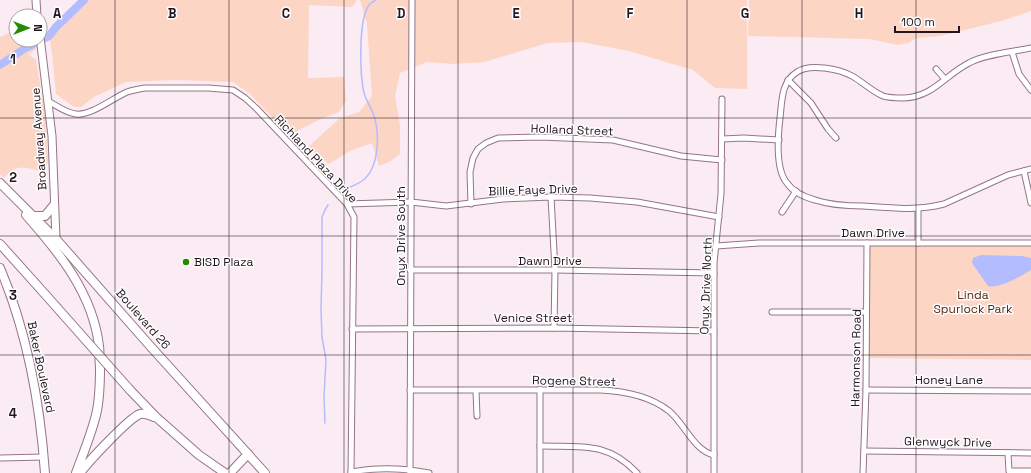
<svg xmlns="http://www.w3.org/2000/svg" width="1031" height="473" font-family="'Space Grotesk',sans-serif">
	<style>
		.green { fill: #fdd5c4 }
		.water { fill: #b3bcfe }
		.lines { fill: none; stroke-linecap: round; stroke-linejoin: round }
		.stream { stroke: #b3bcfe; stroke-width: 1.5 }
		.river { stroke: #b3bcfe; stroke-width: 8 }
		.street-casing { stroke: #957488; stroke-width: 7 }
		.secondary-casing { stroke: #957488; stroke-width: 9 }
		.primary-casing { stroke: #957488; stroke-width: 10 }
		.street { stroke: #fff; stroke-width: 5 }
		.secondary { stroke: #fff; stroke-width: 7 }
		.primary { stroke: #fff; stroke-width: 8 }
		.primary-bridge-casing { stroke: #957488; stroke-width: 10; stroke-linecap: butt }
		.primary-bridge { stroke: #fff; stroke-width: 8 }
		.grid { fill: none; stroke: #22151d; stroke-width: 1; stroke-opacity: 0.55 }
		.poi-dot { fill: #258b02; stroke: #fefefe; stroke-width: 1.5 }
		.labels { text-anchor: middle; stroke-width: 3; stroke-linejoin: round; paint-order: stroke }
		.street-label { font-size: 12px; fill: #22151d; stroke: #fefefe }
		.poi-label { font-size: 12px; fill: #22151d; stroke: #fefefe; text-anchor: start }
		.park-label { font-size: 12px; fill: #532711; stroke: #fefefe }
		.grid-label { font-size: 13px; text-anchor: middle; font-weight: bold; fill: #22151d; stroke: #fefefe; stroke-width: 3; stroke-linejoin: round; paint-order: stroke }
	</style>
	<rect width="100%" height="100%" fill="#fbecf4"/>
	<g class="green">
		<polygon points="84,0 357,0 352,7 309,5 308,78 344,77 346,101 339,112 321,119 289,135 250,94 233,82 176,80 126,82 94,97 81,107 74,107 56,94 52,53 49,36"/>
		<polygon points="360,0 747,0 747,89 715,88 693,70 629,51 581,42 548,43 484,62 453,64 427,62 400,73 395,96 400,125 400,154 391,161 379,166 372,143 350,151 329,164 308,147 340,118 359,112 372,96 367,24"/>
		<polygon points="749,0 1031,0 1031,11 1005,20 941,36 917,38 908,43 898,45 869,39 748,36"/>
		<path d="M 16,30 L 16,40 L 34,40 L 36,49 L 28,55 L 36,59 L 46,121 L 48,159 L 47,166 L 39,171 C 22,166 16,165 4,178 L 0,174 L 0,37 Z"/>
		<polygon points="1031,244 1031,360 869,358 869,246"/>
	</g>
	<path class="water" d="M 981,255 L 1022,256 L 1031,258 L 1031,270 C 1021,276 1000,289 988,286 L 972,263 L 973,258 Z"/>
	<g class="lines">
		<g class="stream">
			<path d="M 348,188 C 352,186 358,184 362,181 C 380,168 380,132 373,113 C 370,106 366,100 364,93 C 360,75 358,20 369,5 C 370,3 374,1 376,0"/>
			<polyline points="325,423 324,396 326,360 322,337 321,310 322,270 322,217 325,210 328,205"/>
		</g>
		<polyline class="river" points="0,65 24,49 49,36 56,27 84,0"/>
		<defs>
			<g id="street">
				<path d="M 1031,48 C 1012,52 986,54 969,63 C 945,75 933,97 904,98 C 897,98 889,98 883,96 C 871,91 863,82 852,76 C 839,69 810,63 797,72 C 781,82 782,101 780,118 C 778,135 775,169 787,183 C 793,192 804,197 815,200 C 830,205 847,206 863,206 C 890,208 917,211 944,204 L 1008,175 L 1031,169"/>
				<polyline points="1012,52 1019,74 1031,90"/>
				<polyline points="936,69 945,79"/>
				<polyline points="788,80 811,103 828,129 836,138"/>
				<path d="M 48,101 C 57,106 66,113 76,114 C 91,116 113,98 127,92 C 133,90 139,89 145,88 L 208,88 L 233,90 L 245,98 L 256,108 L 347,204 L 354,217 L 351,473"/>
				<polyline points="722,139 744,138 779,140"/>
				<polyline points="1024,171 1031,203"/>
				<polyline points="551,197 555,270 554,328"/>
				<polyline points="347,204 411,202 446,206 503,199 551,197 590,198 637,202 719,217"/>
				<polyline points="471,204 470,172 473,158 478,149 486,143 498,138 540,137 613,140 681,156 722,160"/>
				<polyline points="918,209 918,243"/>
				<polyline points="782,212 796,191"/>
				<polyline points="716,246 759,243 1031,243"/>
				<polyline points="410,270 555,270 714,273"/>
				<polyline points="772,312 866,312"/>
				<polyline points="352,329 554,328 714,331"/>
				<polyline points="540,389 540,473"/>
				<path d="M 410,390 L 600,390 C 624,391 650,396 669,411 C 685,424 694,451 714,455"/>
				<polyline points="866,390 1031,391"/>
				<polyline points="476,391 477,416"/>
				<path d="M 540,446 C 580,447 607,441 637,473"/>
				<polyline points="864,451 1031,453"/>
				<polyline points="1008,453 1009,471 1031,471"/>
				<polyline points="0,458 44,457"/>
				<path d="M 351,472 C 377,467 404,468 429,473"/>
				<polyline points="410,473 412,0"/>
				<polyline points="714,473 714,263 721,194 722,99"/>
				<polyline points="863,473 866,390 867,243"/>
			</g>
			<g id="secondary">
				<polyline points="36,0 37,16"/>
				<polyline points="40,37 52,136 56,239"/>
			</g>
			<g id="primary">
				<polyline points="0,183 56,239 151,347 265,473"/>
				<path d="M 26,215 C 59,252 93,294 99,346 C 100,353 99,360 100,367 C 100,383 100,399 96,415 C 91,435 83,454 76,473"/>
				<polyline points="34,216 45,216 54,205"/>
				<polyline points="0,244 44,293"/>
				<path d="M 0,268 C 28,334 40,402 45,473"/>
				<polyline points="130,390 156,417 199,455 225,473"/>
				<path d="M 80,473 C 88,462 129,418 140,414 C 145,413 149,415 154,417"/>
				<polyline points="230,473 248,454"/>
			</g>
		</defs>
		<use href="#street" class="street-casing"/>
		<use href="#secondary" class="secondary-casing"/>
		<use href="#primary" class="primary-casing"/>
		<use href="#street" class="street"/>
		<use href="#secondary" class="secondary"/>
		<use href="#primary" class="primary"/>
		<defs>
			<polyline id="primary-bridge" points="44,293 130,390"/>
		</defs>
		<use href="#primary-bridge" class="primary-bridge-casing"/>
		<use href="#primary-bridge" class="primary-bridge"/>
	</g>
	<path class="grid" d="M 115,0 L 115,473M 229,0 L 229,473M 344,0 L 344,473M 458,0 L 458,473M 573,0 L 573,473M 687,0 L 687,473M 802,0 L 802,473M 916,0 L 916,473M 0,118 L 1031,118M 0,236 L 1031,236M 0,355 L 1031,355"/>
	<circle class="poi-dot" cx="186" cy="262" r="4"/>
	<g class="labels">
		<g class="street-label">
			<text transform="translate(572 130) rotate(2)" y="4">Holland Street</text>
			<text transform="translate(39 139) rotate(-94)" y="4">Broadway Avenue</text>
			<text transform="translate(316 159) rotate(47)" y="4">Richland Plaza Drive</text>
			<text transform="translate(533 190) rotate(-2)" y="4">Billie Faye Drive</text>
			<text x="873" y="237">Dawn Drive</text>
			<text transform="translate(401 236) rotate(-90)" y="4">Onyx Drive South</text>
			<text x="550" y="265">Dawn Drive</text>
			<text transform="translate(706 286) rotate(-88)" y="4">Onyx Drive North</text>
			<text x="533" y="322">Venice Street</text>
			<text transform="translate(143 319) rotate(49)" y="4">Boulevard 26</text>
			<text transform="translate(856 358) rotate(-89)" y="4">Harmonson Road</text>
			<text transform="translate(41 367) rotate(78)" y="4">Baker Boulevard</text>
			<text x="949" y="384">Honey Lane</text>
			<text transform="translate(574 381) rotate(1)" y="4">Rogene Street</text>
			<text transform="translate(948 442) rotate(1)" y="4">Glenwyck Drive</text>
		</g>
		<g class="poi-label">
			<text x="194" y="266">BISD Plaza</text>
		</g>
		<g class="park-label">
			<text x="973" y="299">Linda<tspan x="973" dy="14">Spurlock Park</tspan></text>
		</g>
	</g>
	<g class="grid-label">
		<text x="57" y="18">A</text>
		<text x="172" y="18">B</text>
		<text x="286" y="18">C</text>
		<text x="401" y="18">D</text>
		<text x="516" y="18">E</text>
		<text x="630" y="18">F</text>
		<text x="745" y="18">G</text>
		<text x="859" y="18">H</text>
		<text x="13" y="64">1</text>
		<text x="13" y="182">2</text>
		<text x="13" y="300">3</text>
		<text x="13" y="418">4</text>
	</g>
	<g transform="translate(28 28) rotate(90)"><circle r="19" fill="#fefefe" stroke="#a6a1a4"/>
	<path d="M0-3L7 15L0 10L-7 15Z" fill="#258b02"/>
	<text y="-6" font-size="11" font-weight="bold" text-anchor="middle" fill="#22151d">N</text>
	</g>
	<path d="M895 26v6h64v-6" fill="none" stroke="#22151d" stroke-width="2"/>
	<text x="901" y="26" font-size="12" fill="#22151d" stroke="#fefefe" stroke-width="3" paint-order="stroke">100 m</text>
</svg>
